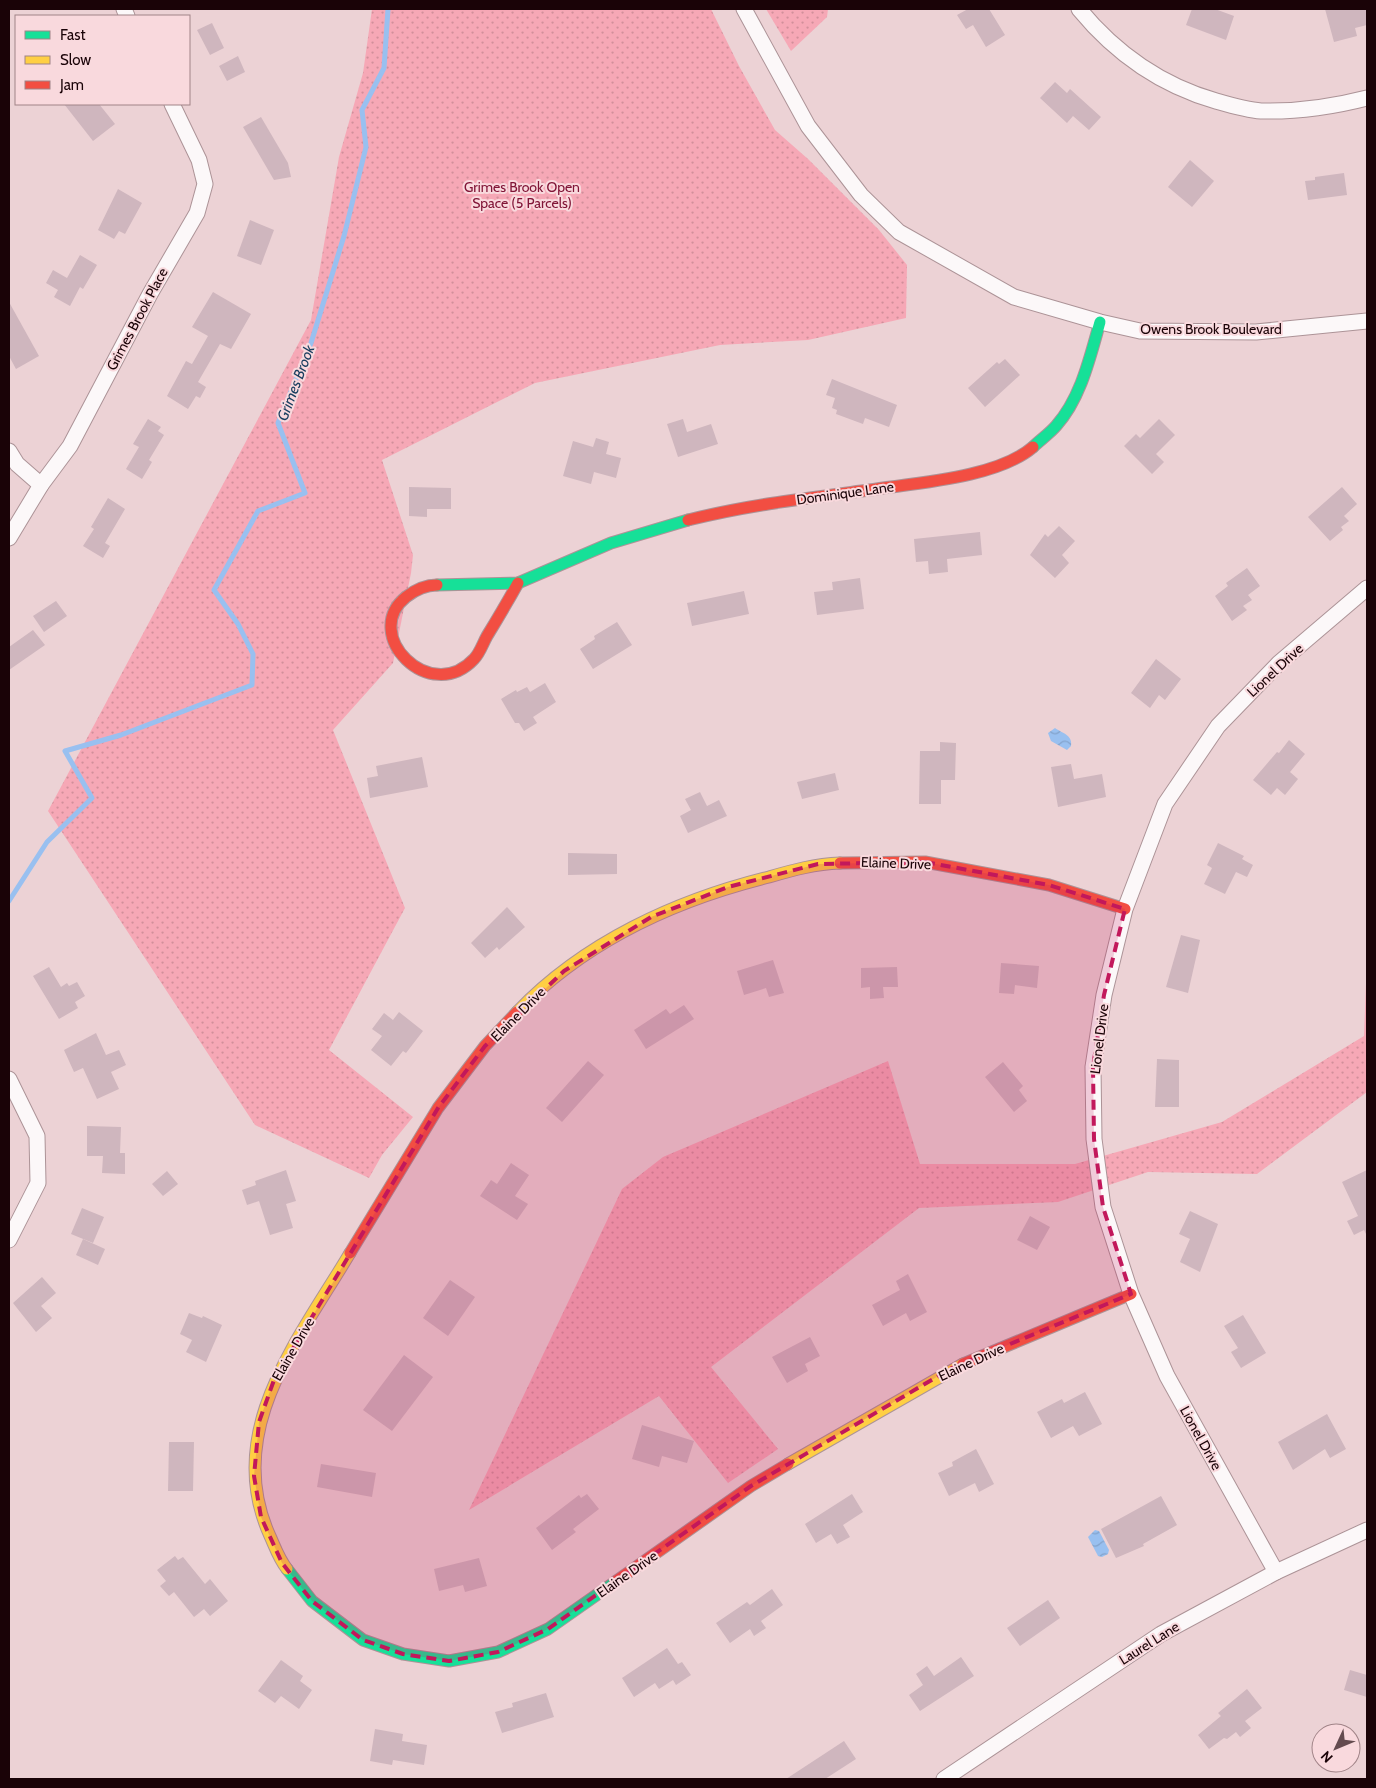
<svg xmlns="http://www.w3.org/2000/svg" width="1376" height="1788" font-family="Cabin,sans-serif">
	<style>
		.grass { fill: url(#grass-dots) }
		.water { fill: url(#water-waves) }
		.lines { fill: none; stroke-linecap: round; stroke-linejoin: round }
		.stream { stroke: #99c0f0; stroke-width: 5 }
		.building { fill: #cfb6be }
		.street-casing { stroke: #ac9397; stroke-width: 17 }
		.fast-casing { stroke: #ac9397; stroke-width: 13 }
		.slow-casing { stroke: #ac9397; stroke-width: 13 }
		.jam-casing { stroke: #ac9397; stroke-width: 13 }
		.street { stroke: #fcf8f9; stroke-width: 15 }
		.fast { stroke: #16e098; stroke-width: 11 }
		.slow { stroke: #ffcf43; stroke-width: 11 }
		.jam { stroke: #f24e42; stroke-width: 11 }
		.marked { fill: #c2185b; fill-opacity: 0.2; stroke: #c2185b; stroke-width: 4; stroke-dasharray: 10 6; stroke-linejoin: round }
		.labels { text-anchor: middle; stroke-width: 4; stroke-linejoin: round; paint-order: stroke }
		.park-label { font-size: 14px; fill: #811537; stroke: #f9d9dd }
		.street-label { font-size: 14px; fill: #1a0307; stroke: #f9d9dd }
		.water-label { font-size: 15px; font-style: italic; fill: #1b3f60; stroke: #f9d9dd }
	</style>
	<defs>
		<pattern id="grass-dots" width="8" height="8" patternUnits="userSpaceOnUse" patternTransform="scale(1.25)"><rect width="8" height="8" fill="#f6a8b6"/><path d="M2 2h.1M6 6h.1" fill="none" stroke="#d28f9b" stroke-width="1.8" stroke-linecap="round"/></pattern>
		<pattern id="water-waves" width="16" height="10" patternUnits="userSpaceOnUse" patternTransform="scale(1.25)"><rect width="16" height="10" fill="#99c0f0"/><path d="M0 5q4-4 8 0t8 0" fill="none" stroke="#83a3cc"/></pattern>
	</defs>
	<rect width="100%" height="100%" fill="#ecd2d5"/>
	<g class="grass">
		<polygon points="372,9 711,9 739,66 775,130 808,159 879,230 907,265 906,318 808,340 720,345 535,383 382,460 413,555 411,573 393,663 333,730 405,908 329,1050 413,1117 382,1155 369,1178 255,1125 48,811 311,320 339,157 363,73"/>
		<polygon points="766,9 828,9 827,17 791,51"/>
		<polygon points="1367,957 1367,1092 1257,1174 1148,1172 1058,1202 919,1208 711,1367 778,1449 728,1483 659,1396 469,1510 622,1189 663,1157 888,1061 920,1164 1075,1164 1222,1122 1364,1036"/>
	</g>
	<g class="water">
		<path d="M 1055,728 C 1062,733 1073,735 1071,746 L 1067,750 L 1051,741 L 1048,733 Z"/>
		<polygon points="1095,1530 1099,1531 1109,1550 1108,1554 1102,1557 1098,1556 1088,1537"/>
	</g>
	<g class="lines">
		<polyline class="stream" points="9,901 47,842 92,798 65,751 121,735 252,685 253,654 238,624 214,590 258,511 305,493 278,423 311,343 344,236 366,147 362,110 384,68 388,9"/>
	</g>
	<g class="building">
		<polygon points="968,9 989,9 1005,35 986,47 973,25 966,29 957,15"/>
		<polygon points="1192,9 1215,9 1234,16 1226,40 1186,25"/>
		<polygon points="1325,9 1367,9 1367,25 1355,28 1357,36 1334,42"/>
		<polygon points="212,23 224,48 210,55 197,30"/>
		<polygon points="238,56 245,72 227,81 219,66"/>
		<polygon points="1055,82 1067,93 1070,89 1101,117 1089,130 1073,116 1067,123 1040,98"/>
		<polygon points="64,104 99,104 115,124 93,141"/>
		<polygon points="261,117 288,163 291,177 274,180 243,127"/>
		<polygon points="1190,160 1214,181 1192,207 1168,187"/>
		<polygon points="1344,173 1347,195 1308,200 1305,181 1315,180 1315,177"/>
		<polygon points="118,189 142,203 125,234 119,231 114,239 98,230"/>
		<polygon points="250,220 274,230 261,265 237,256"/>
		<polygon points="80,255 97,265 83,289 80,287 70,306 54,297 58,290 46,283 53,270 67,278"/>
		<polygon points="213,292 251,314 231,349 220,344 198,382 206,387 200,398 196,396 188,409 167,396 186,361 192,364 208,336 192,327"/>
		<polygon points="9,302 39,356 16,369 9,356"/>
		<polygon points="1005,359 1020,375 985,407 968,388 997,362 999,364"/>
		<polygon points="832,379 897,405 889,427 865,418 863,424 836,414 837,410 832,408 835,398 826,395"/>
		<polygon points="148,419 161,427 158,431 164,435 149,460 152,462 142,479 126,469 139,447 133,444"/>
		<polygon points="683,419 687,432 711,424 718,444 678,457 667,424"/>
		<polygon points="1159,419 1175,435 1156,454 1164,462 1152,474 1124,446 1136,434 1140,438"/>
		<polygon points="596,438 609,442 606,454 621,458 616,478 594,472 591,484 563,476 573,441 593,447"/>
		<polygon points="409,487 451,488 451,509 427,509 427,517 409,516"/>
		<polygon points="1342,487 1357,504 1344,516 1349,521 1341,527 1343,530 1330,541 1308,517"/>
		<polygon points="108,498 125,509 105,543 110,546 103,558 83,546 94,529 91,527"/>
		<polygon points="1059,526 1075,541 1062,555 1069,563 1055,578 1030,555 1045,534 1048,537"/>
		<polygon points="980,532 982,555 947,559 948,572 929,574 928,561 916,562 914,539"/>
		<polygon points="1247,568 1260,586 1248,595 1252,600 1243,606 1247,610 1232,621 1215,596 1228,586 1226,583"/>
		<polygon points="860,578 864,609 817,615 814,592 833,590 832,582"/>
		<polygon points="744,591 749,614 692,626 687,603"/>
		<polygon points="56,601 67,616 44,632 33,616"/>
		<polygon points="617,622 632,645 593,669 580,649 595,639 594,636"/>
		<polygon points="33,630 45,645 9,670 9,647"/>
		<polygon points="1156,659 1181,679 1165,700 1159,695 1150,708 1131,693"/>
		<polygon points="545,683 556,702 533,717 537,723 524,731 519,723 515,723 501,699 516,690 517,692 527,687 530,692"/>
		<polygon points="1289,740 1305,754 1290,772 1298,779 1285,795 1277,788 1271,795 1253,780 1277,752 1279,753"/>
		<polygon points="940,742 956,743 955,780 941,780 941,804 919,804 920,751 940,751"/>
		<polygon points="422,757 428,787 370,798 367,778 378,776 376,766"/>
		<polygon points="1071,764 1074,779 1102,774 1106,797 1058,807 1051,767"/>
		<polygon points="835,773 839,790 802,799 797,782"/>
		<polygon points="700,792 707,806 719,800 727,816 688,833 680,816 691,810 685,799"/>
		<polygon points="1218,843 1244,856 1242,859 1253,865 1247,877 1236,872 1225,894 1204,884 1212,868 1207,865"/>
		<polygon points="568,853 617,854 617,874 568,875"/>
		<polygon points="507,907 525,927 499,950 497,947 485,958 471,943"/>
		<polygon points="1181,935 1200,940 1188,993 1166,987"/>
		<polygon points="773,960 784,993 769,997 766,988 744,995 737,971"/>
		<polygon points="1001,963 1039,966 1037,988 1015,985 1014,994 999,993"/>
		<polygon points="49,967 61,987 67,983 69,986 77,982 85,996 75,1002 78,1008 59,1019 33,976"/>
		<polygon points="897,967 898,987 883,987 884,998 870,999 870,987 861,988 861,968"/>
		<polygon points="684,1005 694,1019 646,1049 634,1030 666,1009 670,1014"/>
		<polygon points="399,1012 423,1031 406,1053 403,1051 391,1066 371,1050 382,1036 372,1029 384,1013 393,1020"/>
		<polygon points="96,1033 106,1055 119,1050 126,1065 111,1072 119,1089 97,1099 83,1068 74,1072 64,1050"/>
		<polygon points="1157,1059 1179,1060 1179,1107 1155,1107"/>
		<polygon points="588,1061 604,1075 562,1122 546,1108"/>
		<polygon points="1003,1062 1023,1086 1019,1090 1027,1101 1014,1112 985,1077"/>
		<polygon points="87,1126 121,1127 120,1153 125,1153 125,1174 102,1173 103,1156 87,1156"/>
		<polygon points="511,1163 529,1175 515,1196 528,1204 517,1220 480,1196 491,1180 497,1184"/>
		<polygon points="286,1170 296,1201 286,1204 293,1228 270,1235 259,1201 247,1205 242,1190 256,1185 255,1181"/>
		<polygon points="1367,1170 1367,1236 1364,1230 1354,1235 1347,1221 1358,1216 1342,1182"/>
		<polygon points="167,1171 178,1184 163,1196 152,1184"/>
		<polygon points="82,1208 104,1217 93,1243 71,1234"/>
		<polygon points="1190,1211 1218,1224 1200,1272 1180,1262 1190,1239 1179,1234"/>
		<polygon points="1030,1216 1050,1227 1037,1250 1017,1240"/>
		<polygon points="83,1239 105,1249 98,1265 76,1255"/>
		<polygon points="908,1274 927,1312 910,1321 906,1313 883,1326 872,1305 900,1290 896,1281"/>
		<polygon points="42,1277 56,1293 41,1306 52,1318 36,1332 13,1303"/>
		<polygon points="450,1280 475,1297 448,1336 423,1318"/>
		<polygon points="189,1313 202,1318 203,1316 222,1325 206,1362 186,1352 192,1340 180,1334"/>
		<polygon points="1243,1315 1266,1353 1241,1368 1231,1352 1238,1348 1224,1326"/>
		<polygon points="810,1337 820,1356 805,1364 808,1371 787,1383 772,1357"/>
		<polygon points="404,1355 433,1377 392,1431 363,1410"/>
		<polygon points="1085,1392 1102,1424 1079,1436 1073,1426 1051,1438 1037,1412 1062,1399 1064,1403"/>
		<polygon points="1327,1414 1346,1449 1330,1458 1325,1449 1293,1470 1278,1442"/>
		<polygon points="642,1425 694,1441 687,1463 662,1456 659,1467 632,1459"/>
		<polygon points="169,1442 194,1442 193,1491 168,1491"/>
		<polygon points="976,1449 994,1484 979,1492 975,1483 949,1496 938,1473 953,1466 952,1462"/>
		<polygon points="321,1464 376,1473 372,1497 317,1487"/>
		<polygon points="587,1494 599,1509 573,1529 576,1532 552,1550 536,1528 579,1495 581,1498"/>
		<polygon points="852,1494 863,1512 843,1525 850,1537 837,1544 831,1534 816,1543 805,1524"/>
		<polygon points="1161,1496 1177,1525 1143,1544 1144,1546 1116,1558 1101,1529"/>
		<polygon points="175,1556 178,1560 183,1557 205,1584 210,1579 228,1601 210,1616 204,1609 194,1617 174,1592 169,1596 160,1586 166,1581 157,1570"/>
		<polygon points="479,1558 487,1586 465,1592 463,1585 439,1591 434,1569"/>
		<polygon points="772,1589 783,1605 761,1621 766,1628 754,1636 750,1629 730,1643 716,1623 747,1602 750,1605"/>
		<polygon points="1048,1600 1060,1618 1020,1646 1007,1628"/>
		<polygon points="667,1648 678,1664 682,1662 691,1675 676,1685 673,1680 659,1689 655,1683 634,1697 622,1678"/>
		<polygon points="961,1657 974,1676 920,1711 909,1695 923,1685 916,1674 927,1666 934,1676"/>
		<polygon points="281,1660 303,1676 300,1681 312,1690 299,1709 281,1696 275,1703 258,1691"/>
		<polygon points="1350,1670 1367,1675 1367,1697 1344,1690"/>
		<polygon points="1247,1689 1262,1708 1245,1721 1251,1728 1240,1737 1236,1732 1227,1739 1224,1738 1209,1749 1198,1735 1221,1716 1218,1713"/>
		<polygon points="546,1693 554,1717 502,1733 495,1712 513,1707 512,1703"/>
		<polygon points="375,1729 403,1734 402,1741 427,1745 424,1765 393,1760 392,1765 370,1761"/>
		<polygon points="844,1741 856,1759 825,1779 786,1779"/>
	</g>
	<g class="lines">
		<defs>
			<g id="street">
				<polyline points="124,9 127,16"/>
				<polyline points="744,9 808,126 861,195 899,232 1014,297 1100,322 1140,331 1256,332 1367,321"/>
				<path d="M 1079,9 C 1116,54 1160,85 1216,101 C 1230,105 1247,110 1261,111 C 1297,112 1332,107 1367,98"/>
				<polyline points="9,451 17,464 41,485"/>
				<polyline points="9,538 41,485 70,446 150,294 197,213 205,184 199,160 172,104"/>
				<polyline points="9,1079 37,1136 38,1183 9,1240"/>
				<polyline points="1276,1572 1167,1376 1131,1294 1103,1207 1094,1139 1093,1067 1104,995 1125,909 1165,804 1218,726 1279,663 1367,588"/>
				<polyline points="944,1779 1161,1634 1276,1572 1367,1530"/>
			</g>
			<g id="fast">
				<path d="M 1033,447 C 1040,440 1049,434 1056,426 C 1081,398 1090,357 1100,322"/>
				<polyline points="437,585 518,583 611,543 688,520"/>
				<polyline points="287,1569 312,1601 363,1640 403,1654 449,1661 498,1652 548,1629 615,1582"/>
			</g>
			<g id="slow">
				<path d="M 517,1012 C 584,942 676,900 769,877 C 793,870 815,864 840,863"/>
				<polyline points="788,1464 963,1364"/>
				<path d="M 287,1569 C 279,1559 275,1547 270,1536 C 222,1431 299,1339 350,1253"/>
			</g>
			<g id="jam">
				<path d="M 688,520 C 748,505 808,498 869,490 C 915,483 997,478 1033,447"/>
				<path d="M 437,585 C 425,585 415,590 406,597 C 360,634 430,706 474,659 C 480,653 483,643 487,636 C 498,618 508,601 518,583"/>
				<polyline points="840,863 925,862 1049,885 1125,909"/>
				<polyline points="350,1253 438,1108 485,1046 517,1012"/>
				<polyline points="963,1364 1131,1294"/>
				<polyline points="615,1582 751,1486 788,1464"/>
			</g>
		</defs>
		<use href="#street" class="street-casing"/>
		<use href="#fast" class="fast-casing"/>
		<use href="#slow" class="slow-casing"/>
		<use href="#jam" class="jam-casing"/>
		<use href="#street" class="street"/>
		<use href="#fast" class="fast"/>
		<use href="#slow" class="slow"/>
		<use href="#jam" class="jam"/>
	</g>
	<path class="marked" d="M 925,862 L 1049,885 L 1125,909 L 1104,995 L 1093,1067 L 1094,1139 L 1103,1207 L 1131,1294 L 952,1368 L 751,1486 L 548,1629 L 498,1652 L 449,1661 L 403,1654 L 363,1640 L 312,1601 L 282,1563 L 261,1517 L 254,1476 L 259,1422 L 274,1380 L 438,1108 L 485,1046 L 564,971 L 651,917 L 728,887 L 818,864 Z"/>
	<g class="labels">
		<g class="park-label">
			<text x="522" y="192">Grimes Brook Open<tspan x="522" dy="16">Space (5 Parcels)</tspan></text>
		</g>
		<g class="street-label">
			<text transform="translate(137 319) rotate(-62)" y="5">Grimes Brook Place</text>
			<text x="1211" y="334">Owens Brook Boulevard</text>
			<text transform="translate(845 493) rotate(-8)" y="5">Dominique Lane</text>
			<text transform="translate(1275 670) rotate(-43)" y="5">Lionel Drive</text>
			<text transform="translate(896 863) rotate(2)" y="5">Elaine Drive</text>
			<text transform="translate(518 1014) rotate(-45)" y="5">Elaine Drive</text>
			<text transform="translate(1099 1039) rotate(-83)" y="5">Lionel Drive</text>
			<text transform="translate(293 1349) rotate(-60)" y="5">Elaine Drive</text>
			<text transform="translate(971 1362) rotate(-25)" y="5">Elaine Drive</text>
			<text transform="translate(1201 1438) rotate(61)" y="5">Lionel Drive</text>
			<text transform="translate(627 1574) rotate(-35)" y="5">Elaine Drive</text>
			<text transform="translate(1149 1643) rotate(-32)" y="5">Laurel Lane</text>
		</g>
		<g class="water-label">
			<text transform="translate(296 383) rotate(-69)" y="5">Grimes Brook</text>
		</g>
	</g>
	<rect width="1376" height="1788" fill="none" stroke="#1a0307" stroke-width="20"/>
	<rect x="15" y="15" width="175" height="90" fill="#f9d9dd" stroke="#a08387"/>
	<rect x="25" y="31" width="25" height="8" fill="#16e098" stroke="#a08387"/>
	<text x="60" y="40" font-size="15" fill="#1a0307">Fast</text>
	<rect x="25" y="56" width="25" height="8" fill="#ffcf43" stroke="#a08387"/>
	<text x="60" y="65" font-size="15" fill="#1a0307">Slow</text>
	<rect x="25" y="81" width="25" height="8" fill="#f24e42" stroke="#a08387"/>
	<text x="60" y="90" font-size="15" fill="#1a0307">Jam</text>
	<g transform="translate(1336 1748) rotate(226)"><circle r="24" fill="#f9d9dd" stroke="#a08387"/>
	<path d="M0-4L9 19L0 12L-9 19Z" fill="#644b4f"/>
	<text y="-8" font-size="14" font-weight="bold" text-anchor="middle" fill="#1a0307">N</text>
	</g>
</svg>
